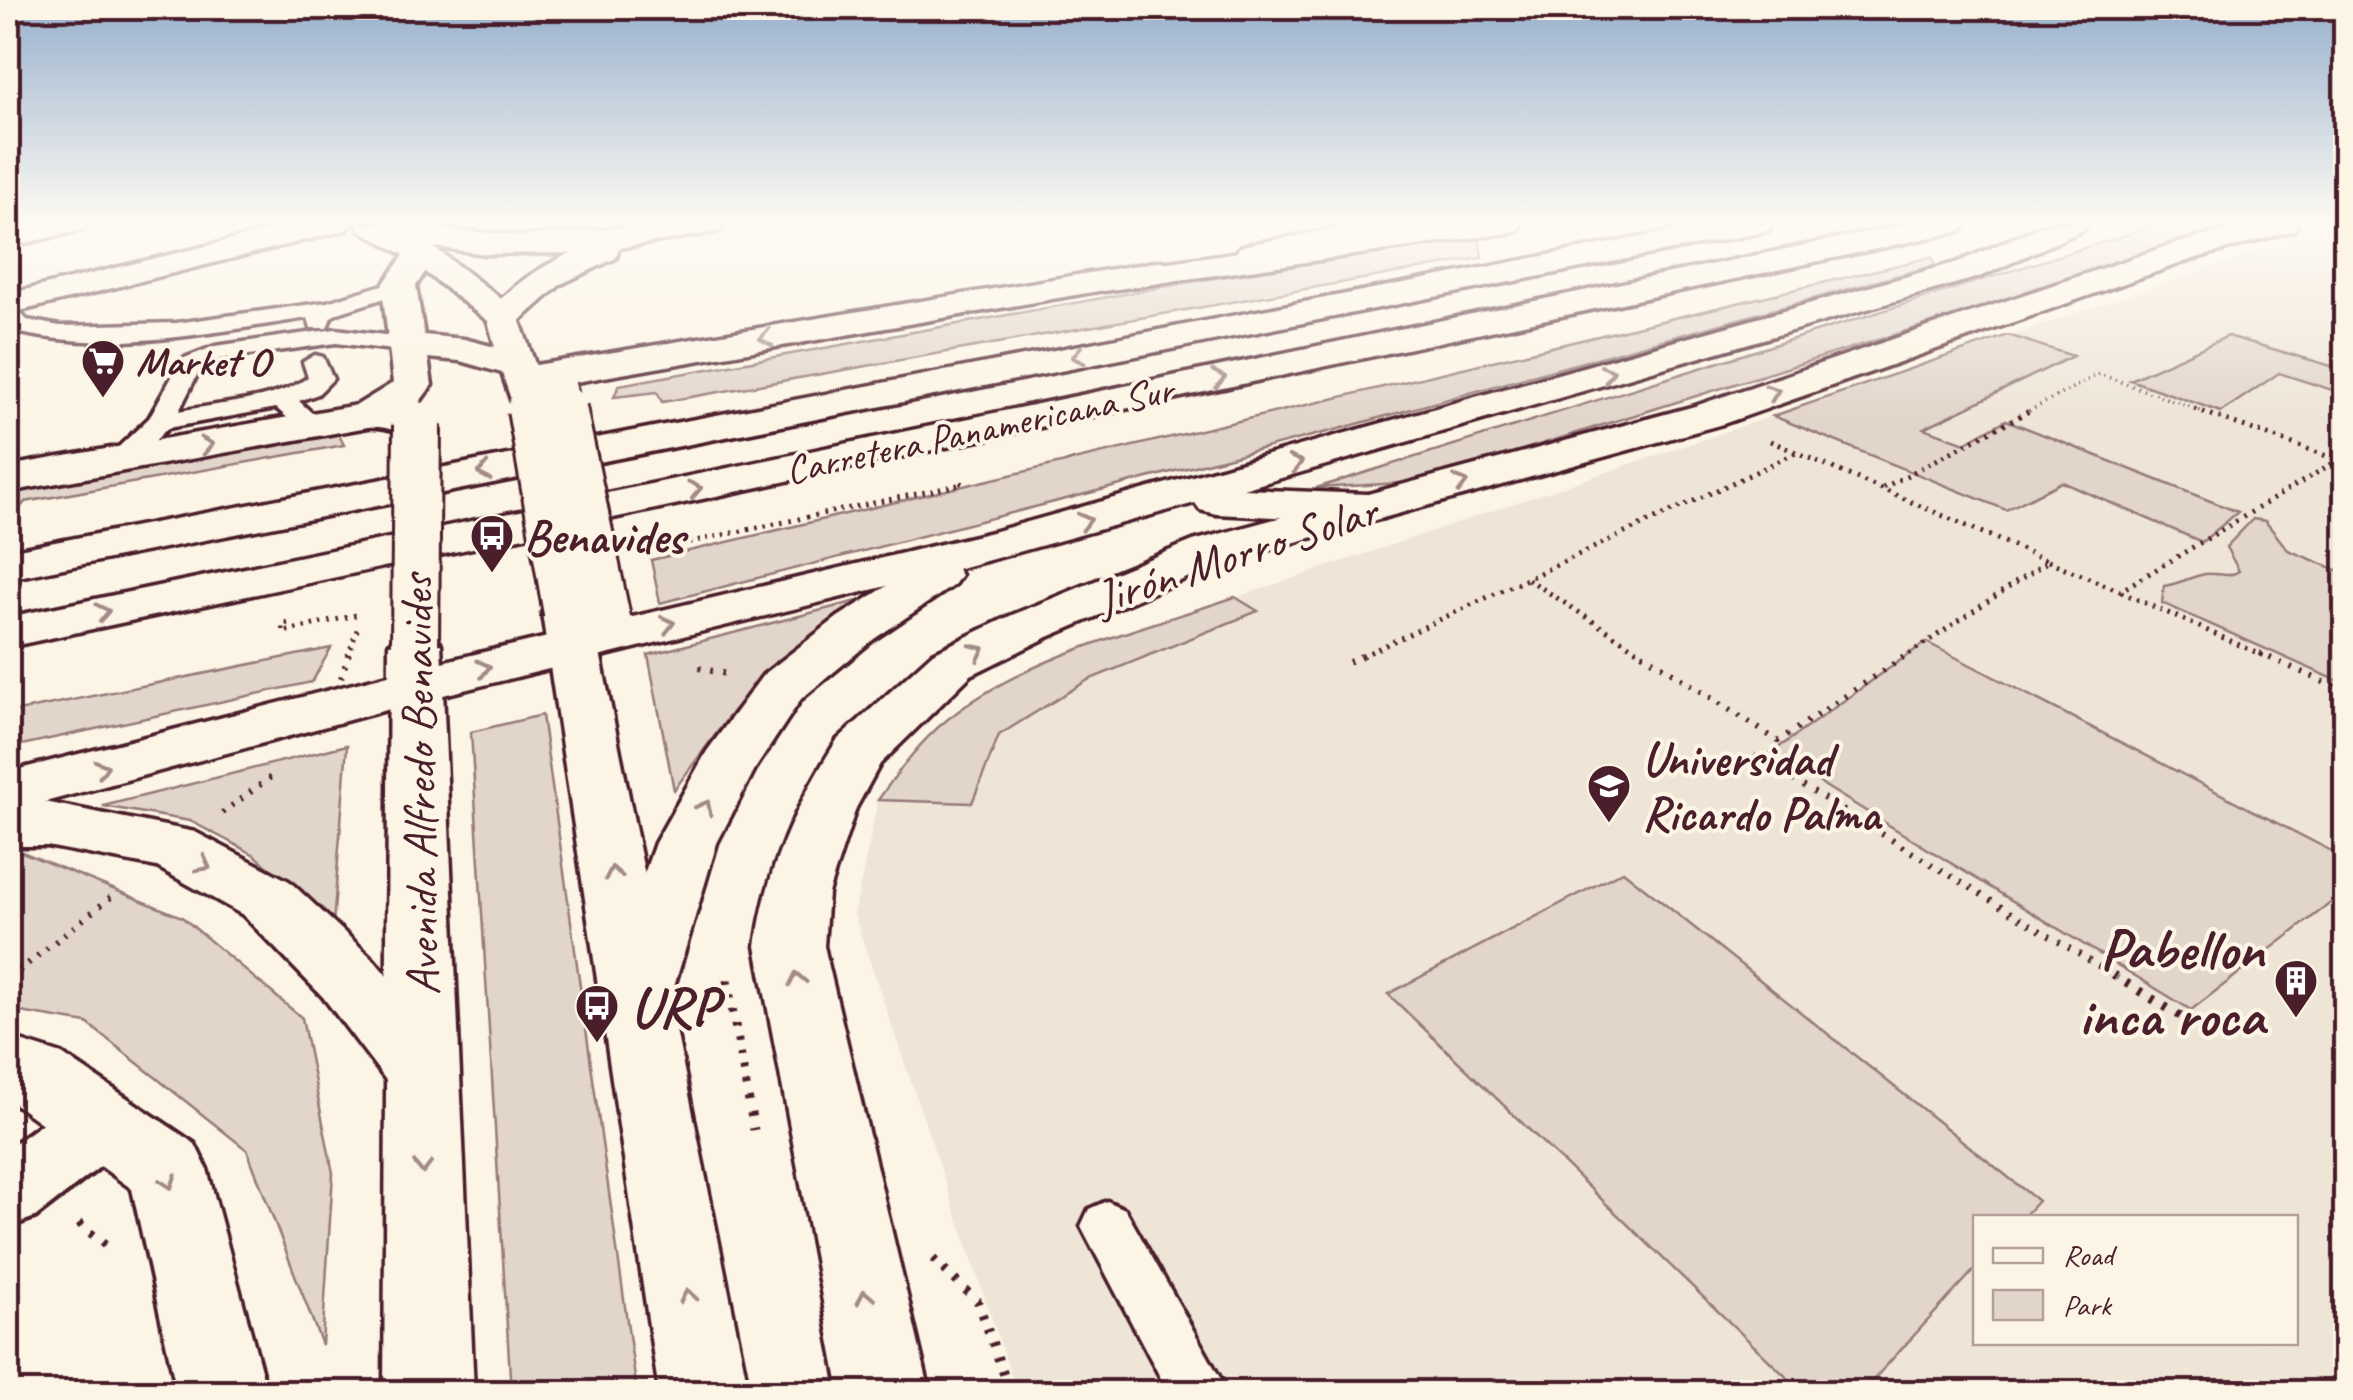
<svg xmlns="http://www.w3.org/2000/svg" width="2353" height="1400" font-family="Caveat,sans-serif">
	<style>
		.built { fill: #eee5d7; fill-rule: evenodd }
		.green { fill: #e2d5ca; stroke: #967a7a; stroke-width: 2.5 }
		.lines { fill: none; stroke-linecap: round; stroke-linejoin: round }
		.service-casing { stroke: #4a1f2b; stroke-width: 7 }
		.pedestrian-casing { stroke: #4a1f2b; stroke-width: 8 }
		.minor-casing { stroke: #4a1f2b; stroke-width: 7 }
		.tertiary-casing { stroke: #4a1f2b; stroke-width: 7 }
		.primary-casing { stroke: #4a1f2b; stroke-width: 7 }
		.motorway-casing { stroke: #4a1f2b; stroke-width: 7 }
		.path-far3 { stroke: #4a1f2b; stroke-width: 4; stroke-dasharray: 1 5; stroke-linecap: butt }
		.path-far2 { stroke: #4a1f2b; stroke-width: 5; stroke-dasharray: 2.5 6; stroke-linecap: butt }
		.path-far1 { stroke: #4a1f2b; stroke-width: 6; stroke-dasharray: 2.5 9; stroke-linecap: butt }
		.path { stroke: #4a1f2b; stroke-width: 9; stroke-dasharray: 4 11; stroke-linecap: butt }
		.service { fill: #fcf5e5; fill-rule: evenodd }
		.pedestrian { fill: #fcf5e5; fill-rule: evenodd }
		.minor { fill: #fcf5e5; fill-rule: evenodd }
		.tertiary { fill: #fcf5e5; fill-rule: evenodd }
		.primary { fill: #fcf5e5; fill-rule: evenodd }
		.motorway { fill: #fcf5e5; fill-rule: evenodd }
		.primary-bridge-casing { stroke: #4a1f2b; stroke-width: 52; stroke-linecap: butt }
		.motorway-bridge-far1-casing { stroke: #4a1f2b; stroke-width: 40; stroke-linecap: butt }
		.motorway-bridge-casing { stroke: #4a1f2b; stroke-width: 52; stroke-linecap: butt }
		.path-bridge-far1 { stroke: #4a1f2b; stroke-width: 5; stroke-dasharray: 2.5 6; stroke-linecap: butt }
		.path-bridge { stroke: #4a1f2b; stroke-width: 6; stroke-dasharray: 2.5 9; stroke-linecap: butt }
		.primary-bridge { stroke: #fcf5e5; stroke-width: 46 }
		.motorway-bridge-far1 { stroke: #fcf5e5; stroke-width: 35 }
		.motorway-bridge { stroke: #fcf5e5; stroke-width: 46 }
		.oneway { stroke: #a38a88 }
		.labels { text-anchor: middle; stroke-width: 8; stroke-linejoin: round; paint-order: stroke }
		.far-poi-label { font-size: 40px; font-weight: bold; fill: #4a1f2b; stroke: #fcf5e5; text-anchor: start }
		.far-street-label { font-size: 40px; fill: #4a1f2b; stroke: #fcf5e5 }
		.poi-label { font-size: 48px; font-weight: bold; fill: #4a1f2b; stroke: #fcf5e5; text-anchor: start }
		.street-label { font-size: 48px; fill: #4a1f2b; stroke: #fcf5e5 }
		.near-poi-label { font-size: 58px; font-weight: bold; fill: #4a1f2b; stroke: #fcf5e5; text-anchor: end }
	</style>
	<rect width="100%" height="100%" fill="#fcf5e5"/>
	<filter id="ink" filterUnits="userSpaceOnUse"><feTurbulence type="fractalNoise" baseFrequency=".01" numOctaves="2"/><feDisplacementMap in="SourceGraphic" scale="20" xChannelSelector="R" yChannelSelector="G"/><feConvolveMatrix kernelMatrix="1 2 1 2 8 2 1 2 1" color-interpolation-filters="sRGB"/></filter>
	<g filter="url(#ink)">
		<path class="built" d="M 2339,224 L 2345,224 L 2345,1392 L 1017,1392 L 854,915 L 878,800 L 903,765 L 947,720 L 1005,683 L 1078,651 ZM 1976,1218 L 2296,1218 L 2296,1342 L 1976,1342 Z"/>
		<g class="green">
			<polygon points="2161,224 2251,224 1419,482 1316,488"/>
			<polygon points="1479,236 1482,258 662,402 657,392 614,397 619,385 1185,283"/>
			<polygon points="1932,257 1935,265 1339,429 660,603 651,560"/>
			<polygon points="2008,335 2073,356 1924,428 1965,443 2006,420 2238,512 2202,542 2062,482 2006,510 1773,416"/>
			<polygon points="2228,336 2345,370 2345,394 2279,373 2221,412 2130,380"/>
			<polygon points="336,429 344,445 25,502 19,509 8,511 8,489"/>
			<path d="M 2253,519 L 2265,521 L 2288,550 L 2345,573 L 2345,684 L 2162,603 L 2164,586 C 2179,584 2193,576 2205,574 C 2218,572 2227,579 2239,571 L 2226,547 Z"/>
			<path d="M 1235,597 L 1258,611 L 1088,680 L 999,735 L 972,803 L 878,800 C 898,772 920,741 948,719 C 1028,655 1140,630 1235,597 Z"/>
			<polygon points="861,600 774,666 733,711 674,790 648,655"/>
			<polygon points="1926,642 2345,858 2345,892 2191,1010 1771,753"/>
			<polygon points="331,648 312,682 8,748 8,713"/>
			<polygon points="542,715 637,1392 511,1392 471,732"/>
			<polygon points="347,745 333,925 255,855 190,821 103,806"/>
			<polygon points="22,852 182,917 302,1018 333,1173 322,1345 247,1150 87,1023 8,1010 8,854"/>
			<polygon points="1623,871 2038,1201 2023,1217 1976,1218 1975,1269 1862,1392 1802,1392 1388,994"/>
		</g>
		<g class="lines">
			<defs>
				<g id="service">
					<path d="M 399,280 L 407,281 L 410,286 L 407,291 L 338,313 L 331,317 L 327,328 L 311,328 L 308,318 C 213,332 108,355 12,331 L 8,326 L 8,306 L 16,308 L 27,320 L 60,326 L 176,323 L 327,302 Z"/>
					<path d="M 336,329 L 409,338 L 421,345 L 409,352 L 336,343 L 220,359 L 200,369 L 179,411 C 215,404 280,400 308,377 L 303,362 L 315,355 L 323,357 L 333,379 L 318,394 L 299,401 L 326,426 L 313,434 L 304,432 L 276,408 L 168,428 L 129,466 L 109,466 L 105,460 L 149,418 L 182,359 L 215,346 Z"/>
					<polygon points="1107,1201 1125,1209 1228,1392 1168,1392 1081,1226 1089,1209"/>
				</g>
				<polygon id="pedestrian" points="102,1090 128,1099 139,1122 128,1145 35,1217 8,1227 8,1148 76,1099"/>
				<g id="minor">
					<polygon points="297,224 350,224 346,230 8,314 8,294"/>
					<path d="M 375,224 L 527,236 L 659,224 L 724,224 L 720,230 L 709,233 L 619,248 L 616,258 L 561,284 L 516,324 L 504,328 L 492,324 L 486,317 C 507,287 539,268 571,253 L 485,254 L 384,240 L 373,238 L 369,231 Z"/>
					<polygon points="1361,224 1425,224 1421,230 1410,233 1251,264 1240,261 1235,254 1240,247 1251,244"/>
					<polygon points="1161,261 1173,264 1177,271 1173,278 524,391 510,387 505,379 510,371 524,367"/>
				</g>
				<g id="tertiary">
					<path d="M 2249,224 L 2298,224 L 2294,230 L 2193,259 L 1723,424 L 1227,561 L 1048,637 L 971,675 L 880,764 L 856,808 L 828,893 L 824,946 L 930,1392 L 840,1392 L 756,946 C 767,867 795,807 837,740 L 933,653 L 1012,615 L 1193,541 L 1695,406 L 2171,245 Z"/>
					<polygon points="8,1037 62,1054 195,1144 207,1169 267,1392 177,1392 132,1189 8,1099"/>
				</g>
				<g id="primary">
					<polygon points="29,224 86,224 82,230 8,247 8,229"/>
					<path d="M 356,224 L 394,224 L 423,239 L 516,310 L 551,409 L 545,417 L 531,421 L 517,417 L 502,373 L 460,361 L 428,358 L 432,385 L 416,407 L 427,412 L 437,425 L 431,434 C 406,440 394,425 368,427 L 8,492 L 8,466 L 357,405 L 393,383 L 382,286 L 404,255 L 360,230 ZM 425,272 L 488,321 L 495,347 L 464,339 L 424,335 L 416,286 Z"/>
					<polygon points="567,598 585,602 592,613 749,1392 659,1392 542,613 549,602"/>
					<polygon points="415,628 433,633 441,644 474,1392 384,1392 389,644 397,633"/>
				</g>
				<g id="motorway">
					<polygon points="1442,224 1522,224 1518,230 1507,233 1104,291 1092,288 1087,281 1092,274 1104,271"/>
					<polygon points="1710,224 1773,224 1769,230 1758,233 8,579 8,551"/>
					<polygon points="1907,224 1966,224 1962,230 1951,233 8,647 8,617"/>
					<polygon points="2046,224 2087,224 2083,230 1982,276 1243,489 1367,494 1383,498 1390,508 1383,518 1367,522 1216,514 1200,510 1195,503 957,569 961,575 954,585 874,639 801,699 755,769 717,843 671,997 661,1017 636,1025 611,1017 601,997 655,843 707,751 763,675 838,617 887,586 427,699 45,802 195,832 289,881 373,959 447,1048 458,1070 447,1092 421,1101 395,1092 323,997 243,915 157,867 47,846 8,846 8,772 416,668 992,532 1958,262"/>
				</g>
			</defs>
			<use href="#service" class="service-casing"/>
			<use href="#pedestrian" class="pedestrian-casing"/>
			<use href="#minor" class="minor-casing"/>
			<use href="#tertiary" class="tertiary-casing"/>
			<use href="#primary" class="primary-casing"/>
			<use href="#motorway" class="motorway-casing"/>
			<polyline class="path-far3" points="2029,411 2099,374 2202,411"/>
			<g class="path-far2">
				<polyline points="2195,409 2338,460"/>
				<polyline points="1770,441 2048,561 1906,656"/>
				<polyline points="1883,488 2033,409"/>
				<polyline points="648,551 963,484 955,480"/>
				<polyline points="2048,561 2120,591 2338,460 2346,463"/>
				<polyline points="1528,579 1646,656"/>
				<polyline points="2121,592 2264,656"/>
				<polyline points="288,623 283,624 283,632 361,614"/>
				<polyline points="1362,656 1796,453"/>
			</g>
			<g class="path-far1">
				<polyline points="1642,653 1778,741 1910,653"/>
				<polyline points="2259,653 2346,692"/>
				<polyline points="1349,662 1368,653"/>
				<polyline points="699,668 726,674"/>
				<polyline points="1754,756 2118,978"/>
				<polyline points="222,813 272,776"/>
				<polyline points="10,978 116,893"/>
			</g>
			<g class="path">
				<polyline points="2113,975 2192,1023"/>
				<polyline points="8,979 13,975"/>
				<polyline points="727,980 754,1130"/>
				<polyline points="79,1223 112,1251"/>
				<polyline points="933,1259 978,1302 1010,1392"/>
			</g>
			<use href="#service" class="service"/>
			<use href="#pedestrian" class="pedestrian"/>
			<use href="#minor" class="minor"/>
			<use href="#tertiary" class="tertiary"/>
			<use href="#primary" class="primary"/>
			<use href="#motorway" class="motorway"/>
			<defs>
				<g id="primary-bridge">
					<polyline points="531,409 567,613"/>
					<polyline points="415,644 417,425"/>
				</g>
				<polyline id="motorway-bridge-far1" points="558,387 563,411"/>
				<polyline id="motorway-bridge" points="563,409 607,619"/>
			</defs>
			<use href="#primary-bridge" class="primary-bridge-casing"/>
			<use href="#motorway-bridge-far1" class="motorway-bridge-far1-casing"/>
			<use href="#motorway-bridge" class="motorway-bridge-casing"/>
			<polyline class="path-bridge-far1" points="348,656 358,627"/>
			<polyline class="path-bridge" points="341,678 349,653"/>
			<use href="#primary-bridge" class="primary-bridge"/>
			<use href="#motorway-bridge-far1" class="motorway-bridge-far1"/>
			<use href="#motorway-bridge" class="motorway-bridge"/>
		</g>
		<defs><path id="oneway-chevron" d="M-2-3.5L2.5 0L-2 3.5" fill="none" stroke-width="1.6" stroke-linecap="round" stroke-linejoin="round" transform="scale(2.5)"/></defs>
		<g class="oneway">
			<use href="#oneway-chevron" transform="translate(766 338) rotate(170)"/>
			<use href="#oneway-chevron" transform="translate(1078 356) rotate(169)"/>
			<use href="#oneway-chevron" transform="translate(1608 373) rotate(-16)"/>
			<use href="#oneway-chevron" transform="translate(1219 378) rotate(-12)"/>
			<use href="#oneway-chevron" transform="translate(1773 392) rotate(-20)"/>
			<use href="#oneway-chevron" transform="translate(207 445) rotate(-10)"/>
			<use href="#oneway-chevron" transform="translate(1296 463) rotate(-16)"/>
			<use href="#oneway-chevron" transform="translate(484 472) rotate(169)"/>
			<use href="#oneway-chevron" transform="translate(1461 483) rotate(-15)"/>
			<use href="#oneway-chevron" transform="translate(695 489) rotate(-12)"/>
			<use href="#oneway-chevron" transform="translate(1085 521) rotate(-15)"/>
			<use href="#oneway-chevron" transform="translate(103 612) rotate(-12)"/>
			<use href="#oneway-chevron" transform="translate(668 624) rotate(-14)"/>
			<use href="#oneway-chevron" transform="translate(978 651) rotate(-26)"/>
			<use href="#oneway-chevron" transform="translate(484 668) rotate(-13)"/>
			<use href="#oneway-chevron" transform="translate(102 768) rotate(-15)"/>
			<use href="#oneway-chevron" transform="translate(705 807) rotate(-62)"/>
			<use href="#oneway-chevron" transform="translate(204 865) rotate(28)"/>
			<use href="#oneway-chevron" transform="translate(613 873) rotate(-101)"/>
			<use href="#oneway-chevron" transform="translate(797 979) rotate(-102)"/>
			<use href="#oneway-chevron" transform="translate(423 1167) rotate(89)"/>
			<use href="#oneway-chevron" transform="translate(169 1182) rotate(71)"/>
			<use href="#oneway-chevron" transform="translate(688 1296) rotate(-100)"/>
			<use href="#oneway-chevron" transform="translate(865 1297) rotate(-102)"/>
		</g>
	</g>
	<linearGradient id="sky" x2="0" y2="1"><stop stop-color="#98b1cd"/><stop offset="0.53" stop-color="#fefaf3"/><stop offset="1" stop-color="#fefaf3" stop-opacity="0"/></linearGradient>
	<rect width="2353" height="420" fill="url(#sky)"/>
	<defs>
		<symbol id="supermarket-pin" viewBox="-11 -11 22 30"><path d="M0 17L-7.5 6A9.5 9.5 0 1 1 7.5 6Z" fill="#4a1f2b" stroke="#fcf5e5"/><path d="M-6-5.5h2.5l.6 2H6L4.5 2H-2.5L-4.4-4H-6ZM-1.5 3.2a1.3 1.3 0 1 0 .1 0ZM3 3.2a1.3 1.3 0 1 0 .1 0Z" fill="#fff"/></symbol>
		<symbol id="bus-pin" viewBox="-11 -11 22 30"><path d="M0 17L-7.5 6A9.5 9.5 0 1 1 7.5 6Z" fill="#4a1f2b" stroke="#fcf5e5"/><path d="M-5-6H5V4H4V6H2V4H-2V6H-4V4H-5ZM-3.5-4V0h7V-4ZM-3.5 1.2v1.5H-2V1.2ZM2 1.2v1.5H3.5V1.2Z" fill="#fff"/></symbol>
		<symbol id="university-pin" viewBox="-11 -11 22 30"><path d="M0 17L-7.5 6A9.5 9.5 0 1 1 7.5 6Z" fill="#4a1f2b" stroke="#fcf5e5"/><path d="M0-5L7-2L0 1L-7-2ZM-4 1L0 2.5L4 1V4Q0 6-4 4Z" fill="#fff"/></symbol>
		<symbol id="building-pin" viewBox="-11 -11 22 30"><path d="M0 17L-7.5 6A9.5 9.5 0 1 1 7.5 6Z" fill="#4a1f2b" stroke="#fcf5e5"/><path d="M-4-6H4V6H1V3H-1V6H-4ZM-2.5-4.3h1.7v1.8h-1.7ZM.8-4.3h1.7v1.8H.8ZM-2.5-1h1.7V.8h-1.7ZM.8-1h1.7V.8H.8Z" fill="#fff"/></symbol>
	</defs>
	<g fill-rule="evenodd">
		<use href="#supermarket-pin" x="78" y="336" width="50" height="68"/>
		<use href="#bus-pin" x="467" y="511" width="50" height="68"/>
		<use href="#university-pin" x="1584" y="761" width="50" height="68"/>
		<use href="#building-pin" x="2271" y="956" width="50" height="68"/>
		<use href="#bus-pin" x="572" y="981" width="50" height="68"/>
	</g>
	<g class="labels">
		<g class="far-poi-label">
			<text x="136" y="375">Market O</text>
		</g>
		<g class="far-street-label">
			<text transform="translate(979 429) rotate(-12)" y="14">Carretera Panamericana Sur</text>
		</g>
		<g class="poi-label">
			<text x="524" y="553">Benavides</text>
			<text x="1642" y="775">Universidad<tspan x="1642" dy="55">Ricardo Palma</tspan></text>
		</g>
		<g class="street-label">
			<text transform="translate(1236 553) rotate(-18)" y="17">Jirón Morro Solar</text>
			<text transform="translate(418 785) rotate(-91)" y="17">Avenida Alfredo Benavides</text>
		</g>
		<g class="near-poi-label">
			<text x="2264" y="968">Pabellon<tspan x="2264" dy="67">inca roca</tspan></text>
			<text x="630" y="1026" text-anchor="start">URP</text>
		</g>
	</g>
	<rect width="2353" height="1400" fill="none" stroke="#fcf5e5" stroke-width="40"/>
	<rect x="20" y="20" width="2313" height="1360" fill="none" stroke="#4a1f2b" stroke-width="4" filter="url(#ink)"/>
	<rect x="1973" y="1215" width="325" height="130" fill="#fcf5e5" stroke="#b59f9b" stroke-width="2.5"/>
	<rect x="1993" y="1248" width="50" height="15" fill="#fcf5e5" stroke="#b59f9b" stroke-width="2.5"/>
	<text x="2063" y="1265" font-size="30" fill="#4a1f2b">Road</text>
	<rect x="1993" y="1290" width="50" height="30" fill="#e2d5ca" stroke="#b59f9b" stroke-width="2.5"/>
	<text x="2063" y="1315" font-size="30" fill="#4a1f2b">Park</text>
</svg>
